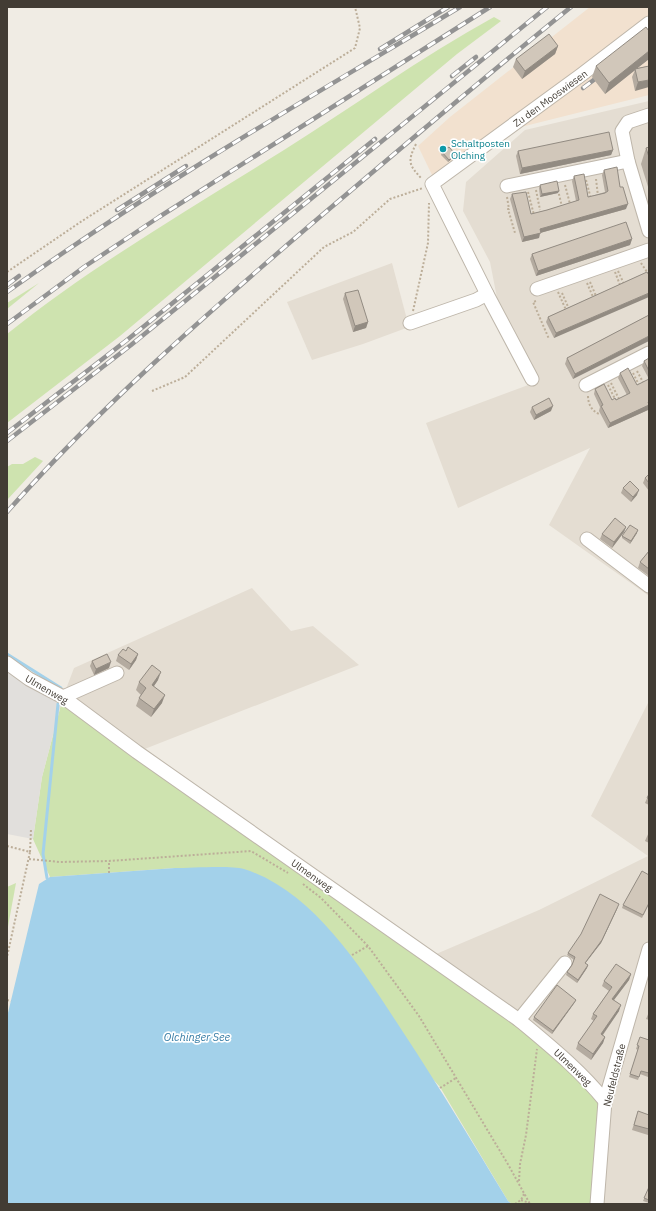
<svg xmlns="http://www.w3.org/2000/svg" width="656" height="1211" font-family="'IBM Plex Sans',sans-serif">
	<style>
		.residential { fill: #e4ddd2 }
		.commercial { fill: #f2e1cf }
		.green { fill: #cee3af }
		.parking { fill: #e1dfdc }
		.water { fill: #a3d1ea }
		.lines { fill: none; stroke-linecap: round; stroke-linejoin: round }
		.stream { stroke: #a3d1ea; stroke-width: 3 }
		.minor-casing { stroke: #beb6aa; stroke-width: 15 }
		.path { stroke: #bcae99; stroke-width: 2; stroke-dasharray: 2 2; stroke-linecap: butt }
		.minor { stroke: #fff; stroke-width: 13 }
		.rail-casing { stroke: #939393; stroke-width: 4.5 }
		.rail { stroke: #fff; stroke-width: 3; stroke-dasharray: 9; stroke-linecap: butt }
		.wall { fill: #b4aba0 }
		.shaded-wall { fill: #928b82 }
		.building { fill: #d1c7ba; stroke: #928b82 }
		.culture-dot { fill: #0f9aa8; stroke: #fff; stroke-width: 1.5 }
		.labels { text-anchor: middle; stroke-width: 3.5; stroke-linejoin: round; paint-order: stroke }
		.street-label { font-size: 10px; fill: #423c34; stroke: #fff }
		.culture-label { font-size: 10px; fill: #0d838f; stroke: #fff; text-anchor: start }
		.water-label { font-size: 11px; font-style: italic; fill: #367ca5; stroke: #fff }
	</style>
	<rect width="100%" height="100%" fill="#f0ece4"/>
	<g class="residential">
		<polygon points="649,101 649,596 549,525 590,448 458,508 426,423 539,381 498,303 490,262 463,211 466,182 525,130"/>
		<polygon points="392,263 409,327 363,344 312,360 287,302"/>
		<polygon points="252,588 291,631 313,626 359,665 137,752 63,697 74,668"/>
		<polygon points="649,701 649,1204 597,1204 429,957 539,910 648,856 591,816"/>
	</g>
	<g class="commercial">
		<polygon points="590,7 649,7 649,18 433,177 418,146 450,117"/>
		<polygon points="649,27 649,95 517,128"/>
	</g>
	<g class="green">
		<path d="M 494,17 L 501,21 L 457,54 L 120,336 L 7,423 L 7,334 C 93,265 190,209 284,150 C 354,106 421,57 494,17 Z"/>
		<polygon points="39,283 7,309 7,303"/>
		<polygon points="35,457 43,461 7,500 7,467 12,464 23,464"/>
		<polygon points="63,697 481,994 605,1101 597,1204 512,1204 508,1201 440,1087 242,869 175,868 50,877 33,839 42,777"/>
		<polygon points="16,883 7,932 7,887"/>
	</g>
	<polygon class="parking" points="7,663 63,697 42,777 33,839 7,834"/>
	<path class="water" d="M 175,868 C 190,868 231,865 244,869 C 316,892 364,973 403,1032 C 440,1088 474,1145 508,1201 L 512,1204 L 7,1204 L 7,1017 L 39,884 L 50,877 Z"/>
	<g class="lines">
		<g class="stream">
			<polyline points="7,654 61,688"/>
			<polyline points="47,878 43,854 58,704"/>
		</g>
		<defs>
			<g id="minor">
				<polyline points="649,115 628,122 622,131 628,161 649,231"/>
				<polyline points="507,186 628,161"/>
				<polyline points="537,289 649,250"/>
				<polyline points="410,323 476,300 487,294"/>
				<polyline points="532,379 487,294 432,184 581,75 649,23"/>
				<polyline points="586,385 649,353"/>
				<polyline points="587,539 649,586"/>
				<path d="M 7,663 L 29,679 L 63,697 L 137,752 L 519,1020 C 550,1046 580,1070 605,1101"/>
				<polyline points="63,697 117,673"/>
				<polyline points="519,1020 565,963"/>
				<polyline points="597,1204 605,1101 649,949"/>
			</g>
		</defs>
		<use href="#minor" class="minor-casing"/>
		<g class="path">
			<path d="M 416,144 C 407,162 409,165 422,179"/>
			<polyline points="596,179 598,196"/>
			<polyline points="586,180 591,199"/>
			<polyline points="565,185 570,204"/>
			<polyline points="536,190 540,210"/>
			<polyline points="558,190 562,207"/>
			<polyline points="528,192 534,215"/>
			<polyline points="507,197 509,209 508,209 515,233"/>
			<polyline points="641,263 649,275"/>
			<polyline points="618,271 624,284"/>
			<polyline points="7,272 82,221 355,48 360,28 355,7"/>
			<polyline points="615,272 620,285"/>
			<polyline points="590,282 596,296"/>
			<polyline points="587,283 593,297"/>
			<polyline points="558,292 566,310"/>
			<polyline points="562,293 569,309"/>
			<polyline points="536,301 533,302 549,339"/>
			<polyline points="413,311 428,243 429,203"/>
			<polyline points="637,371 644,384"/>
			<polyline points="633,373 640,387"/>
			<polyline points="611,383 620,401"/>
			<polyline points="608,385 616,401"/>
			<polyline points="152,391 185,377 324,247 353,232 390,199 423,188"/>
			<path d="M 588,396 C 588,404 592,411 599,414"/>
			<polyline points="7,846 30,852 7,957"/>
			<polyline points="30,852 31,829"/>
			<polyline points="29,859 60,862 109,861 251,851 288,873"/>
			<polyline points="109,873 109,861"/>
			<polyline points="303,884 321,898 368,946 419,1016 509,1166 530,1204"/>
			<polyline points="352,955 368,946"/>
			<polyline points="7,1000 11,1001"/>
			<polyline points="440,1088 456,1078"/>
			<polyline points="519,1181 520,1164 526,1135 537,1049"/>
			<polyline points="521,1200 529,1203"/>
			<polyline points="515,1204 521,1200 524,1194"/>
		</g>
		<use href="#minor" class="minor"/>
		<defs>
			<g id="rail">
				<polyline points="380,49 448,7"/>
				<polyline points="452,76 476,57"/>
				<polyline points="583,88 603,73"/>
				<polyline points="117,210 186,166"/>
				<polyline points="7,285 19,276"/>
				<path d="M 7,292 C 152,188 307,99 460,7"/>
				<polyline points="7,324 84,267 159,217 490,7"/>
				<polyline points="7,433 127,340 375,139"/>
				<polyline points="7,441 131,345 547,7"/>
				<path d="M 7,512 C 99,408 203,317 308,227 C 395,153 482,79 571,7"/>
			</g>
		</defs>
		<use href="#rail" class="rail-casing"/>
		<use href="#rail" class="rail"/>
	</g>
	<g class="wall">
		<polygon points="649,31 649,59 637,68 649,66 635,91 632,77 635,70 605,94 592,77 596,66"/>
		<polygon points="558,46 555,54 522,79 513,67 516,59"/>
		<polygon points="649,147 649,190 641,164 646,148"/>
		<polygon points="613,150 611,155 520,174 516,156 518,151"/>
		<polygon points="442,152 454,157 448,162 441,155"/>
		<polygon points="604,170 620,187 626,209 540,233 539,238 522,242 510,199 512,194 531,214 547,210 576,201 572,181 574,176 588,197 605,192 602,175"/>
		<polygon points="540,185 558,193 540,197 539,188"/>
		<polygon points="632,239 630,245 536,276 530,259 532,254"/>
		<polygon points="647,272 554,338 546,322 548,317"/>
		<polygon points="345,293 368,322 366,328 353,332 343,299"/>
		<polygon points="649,315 573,379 565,364 567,358"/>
		<polygon points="649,358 649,407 648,410 608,428 599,411 600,407 594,394 595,389 612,400 616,400 627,395 618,378 620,373 637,385 649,379 642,366 644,361"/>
		<polygon points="532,407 551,411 534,420 530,412"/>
		<polygon points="649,474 649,491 643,483 645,478"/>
		<polygon points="623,488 637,495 631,502 621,493"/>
		<polygon points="626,527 624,532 612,548 600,539 602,534"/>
		<polygon points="637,533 630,544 622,538 622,536"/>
		<polygon points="649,551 649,576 638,568 640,562"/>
		<polygon points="126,651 138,654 136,660 129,670 116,661 118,655"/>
		<polygon points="92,661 109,668 94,675 90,666"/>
		<polygon points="158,680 154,686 162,703 151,717 136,706 139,698 141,695 136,690 139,682"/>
		<polygon points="649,794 649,805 645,803"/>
		<polygon points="649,832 649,843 645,841"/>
		<polygon points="649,904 642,918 622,908 623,905"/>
		<polygon points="618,907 601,943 585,963 588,965 587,968 577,983 566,975 567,972 572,965 574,960 567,955 568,953"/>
		<polygon points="631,974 629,980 614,1000 619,1011 603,1035 605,1037 603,1043 591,1060 576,1049 578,1043 594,1021 591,1019 593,1014 609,991 602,986 604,981"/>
		<polygon points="575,1002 552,1034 533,1020 534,1017"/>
		<polygon points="649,1012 649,1020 646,1019"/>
		<polygon points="640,1037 649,1040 649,1075 648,1077 640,1074 638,1080 629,1077 638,1050 636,1049"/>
		<polygon points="649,1115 648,1135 632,1130 636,1117"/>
		<polygon points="649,1187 649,1203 643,1201"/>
	</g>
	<g class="shaded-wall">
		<polygon points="558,46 555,54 522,79 525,71"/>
		<polygon points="649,51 649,59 605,94 609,83"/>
		<polygon points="649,80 649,87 635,91 638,82"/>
		<polygon points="613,150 611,155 520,174 522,168"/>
		<polygon points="455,154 454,157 448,162 449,160"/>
		<polygon points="559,191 558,193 540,197 542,194"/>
		<polygon points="628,204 626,209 540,233 539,238 522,242 524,237 540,229"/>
		<polygon points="632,239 630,245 536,276 538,271"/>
		<polygon points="649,293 649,297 554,338 556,333"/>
		<polygon points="368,322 366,328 353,332 355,326"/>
		<polygon points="649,336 649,341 573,379 575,374"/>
		<polygon points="649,402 649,407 648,410 608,428 610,423"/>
		<polygon points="553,406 551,411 534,420 536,415"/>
		<polygon points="639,490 637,495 631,502 633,497"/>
		<polygon points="626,527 624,532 612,548 614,542"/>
		<polygon points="638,530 637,533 630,544 631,541"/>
		<polygon points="138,654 136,660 129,670 131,664"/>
		<polygon points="111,662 109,668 94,675 96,669"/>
		<polygon points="161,672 158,680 149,693 152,685"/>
		<polygon points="165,695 162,703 151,717 154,709"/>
		<polygon points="618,907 601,943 584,965 585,963"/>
		<polygon points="588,965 587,968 577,983 578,980"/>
		<polygon points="631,974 629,980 610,1005 612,999"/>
		<polygon points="576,1000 575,1002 552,1034 553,1031"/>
		<polygon points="621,1005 619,1011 599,1040 601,1034"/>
		<polygon points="605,1037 603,1043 591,1060 593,1054"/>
	</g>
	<g class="building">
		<polygon points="646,27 649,31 649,51 609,83 596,66"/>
		<polygon points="549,34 558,46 525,71 516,59"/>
		<polygon points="649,66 649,80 638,82 635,69"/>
		<polygon points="609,132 613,150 522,168 518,151"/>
		<polygon points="449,147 455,154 449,160 442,152"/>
		<polygon points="649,147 649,157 646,148"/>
		<polygon points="617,167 620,187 623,187 628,204 540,229 541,233 524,237 512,194 526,192 531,214 547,210 579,200 574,176 584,174 588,197 605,193 608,191 604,170"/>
		<polygon points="557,181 559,191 542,194 540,185"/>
		<polygon points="626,222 632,239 538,271 532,254"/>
		<polygon points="647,272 649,275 649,293 556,333 548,317"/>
		<polygon points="358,290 368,322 355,326 345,293"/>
		<polygon points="649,315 649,336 575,374 567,358"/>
		<polygon points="649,358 649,371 644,361"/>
		<polygon points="628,368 637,385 649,379 649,402 648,402 649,405 610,423 601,406 603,405 595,389 604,384 612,400 615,398 616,400 630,393 620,373"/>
		<polygon points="549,398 553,406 536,415 532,407"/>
		<polygon points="649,474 649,483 645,478"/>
		<polygon points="630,481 639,490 633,497 623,488"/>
		<polygon points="615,518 626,527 614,542 602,534"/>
		<polygon points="630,525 638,530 631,541 622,536"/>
		<polygon points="649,551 649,569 640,562"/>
		<polygon points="128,647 138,654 131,664 118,655 123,649 126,651"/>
		<polygon points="107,654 111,662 96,669 92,661"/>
		<polygon points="152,665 161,672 152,685 165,695 154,709 139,698 146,688 139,682"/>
		<polygon points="649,794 649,799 647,798"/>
		<polygon points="642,871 649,875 649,903 643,915 623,905"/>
		<polygon points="600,894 619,904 602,940 585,963 588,965 578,980 567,972 572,965 575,957 568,953 581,934"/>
		<polygon points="616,964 631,974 612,999 621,1005 601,1034 605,1037 593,1054 578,1043 597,1016 593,1014 612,987 604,981"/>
		<polygon points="557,985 576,1000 553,1031 534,1017"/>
		<polygon points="640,1037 649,1040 649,1073 641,1071 639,1077 630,1074 639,1046 637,1045"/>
		<polygon points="638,1111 649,1115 649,1129 634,1125"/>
		<polygon points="649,1187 649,1200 644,1198"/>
	</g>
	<circle class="culture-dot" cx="443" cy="149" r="4"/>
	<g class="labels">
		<g class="street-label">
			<text transform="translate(550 98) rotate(-36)" y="4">Zu den Mooswiesen</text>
			<text transform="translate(47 689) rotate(30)" y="4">Ulmenweg</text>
			<text transform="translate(312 875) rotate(35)" y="4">Ulmenweg</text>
			<text transform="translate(573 1067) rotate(44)" y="4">Ulmenweg</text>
			<text transform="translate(614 1075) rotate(-76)" y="4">Neufeldstraße</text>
		</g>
		<g class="culture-label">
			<text x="451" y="147">Schaltposten<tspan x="451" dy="12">Olching</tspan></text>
		</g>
		<g class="water-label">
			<text x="197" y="1041">Olchinger See</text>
		</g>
	</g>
	<rect width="656" height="1211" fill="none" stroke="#423c34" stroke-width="16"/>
</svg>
